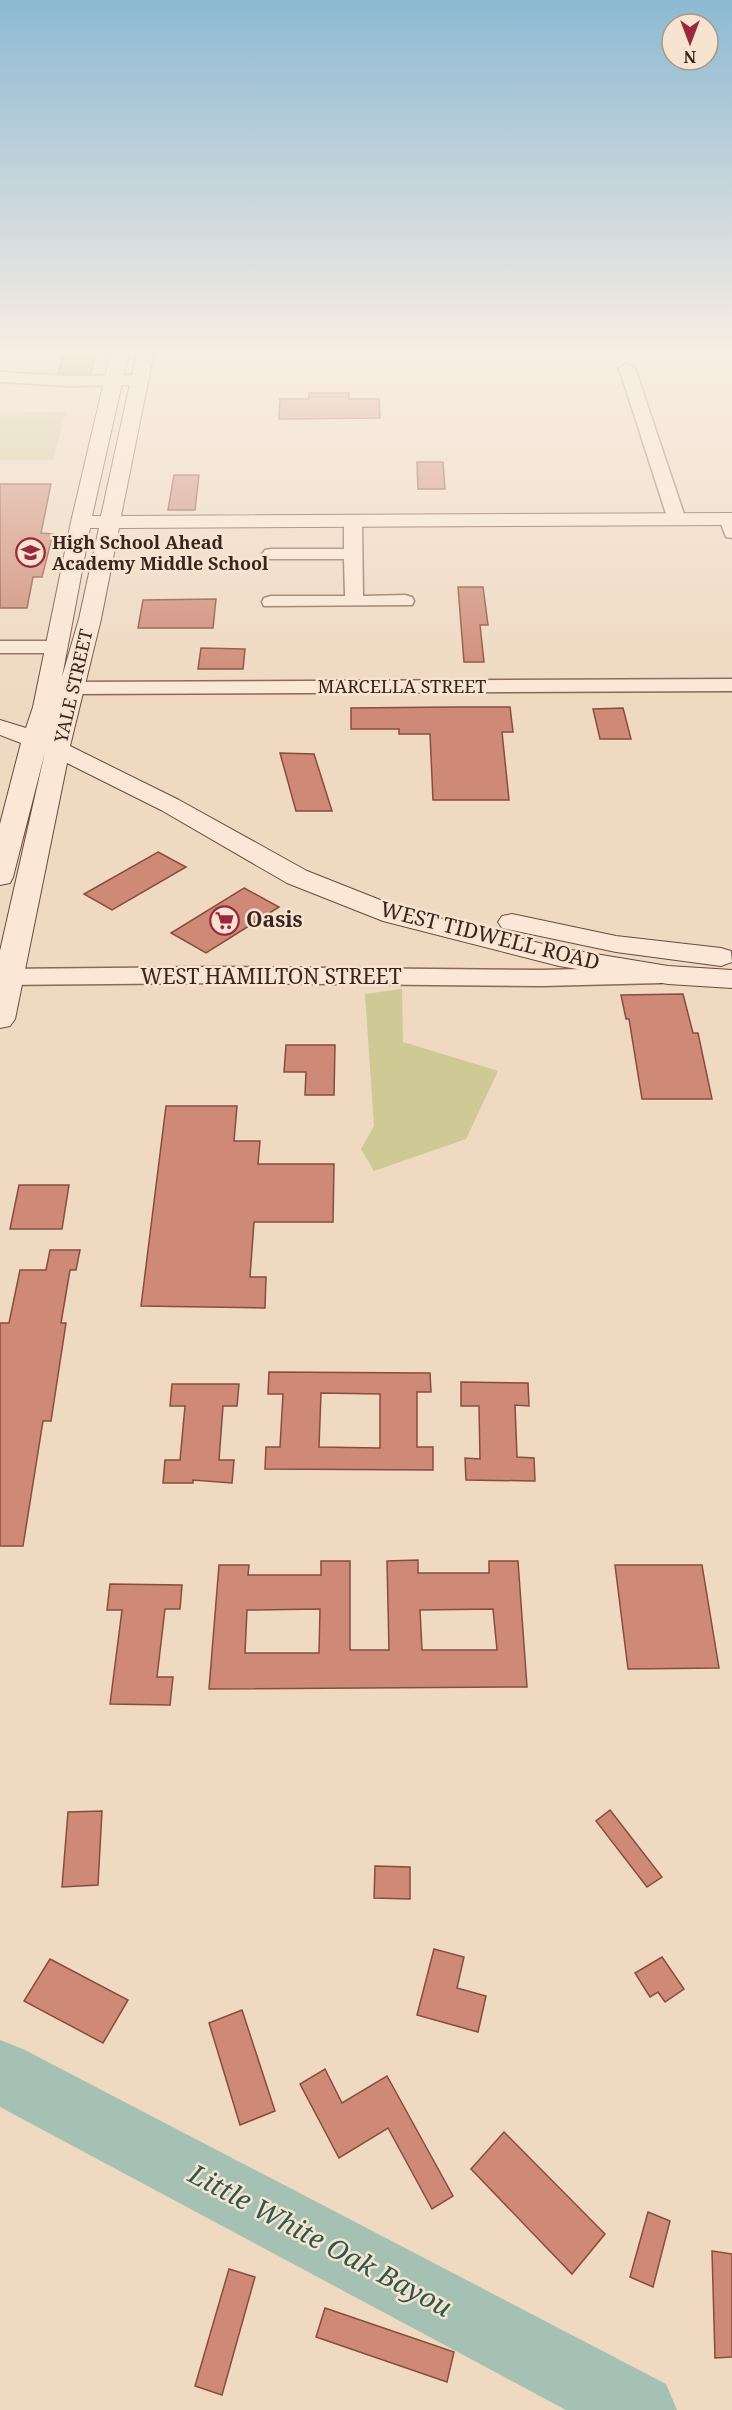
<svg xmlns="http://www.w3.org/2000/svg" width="732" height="2410" font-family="'Noto Serif',serif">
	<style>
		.green { fill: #cec995 }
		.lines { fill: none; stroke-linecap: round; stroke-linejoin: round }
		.river { fill: #a4c1b3; fill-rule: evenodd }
		.building { fill: #ce8a76; stroke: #894d3d; stroke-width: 1.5; fill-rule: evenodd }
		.street-casing { stroke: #896958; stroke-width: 3 }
		.secondary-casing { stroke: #6b4a3c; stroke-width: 2 }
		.street { fill: #fae7d5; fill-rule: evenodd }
		.secondary { fill: #fae7d5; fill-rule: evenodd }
		.labels { text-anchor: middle; stroke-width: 5; stroke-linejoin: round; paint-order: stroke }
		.far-poi-label { font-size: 18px; font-weight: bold; fill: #39251d; stroke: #f6e4d1; text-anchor: start }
		.far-street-label { font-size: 18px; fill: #39251d; stroke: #f6e4d1 }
		.poi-label { font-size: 21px; font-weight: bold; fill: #39251d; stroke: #f6e4d1; text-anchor: start }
		.street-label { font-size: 21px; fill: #39251d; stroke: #f6e4d1 }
		.near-water-label { font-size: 27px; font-style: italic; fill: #2c594d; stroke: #f6e4d1 }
	</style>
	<rect width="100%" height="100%" fill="#efd9c1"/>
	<g class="green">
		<polygon points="66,412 53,460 0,460 0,413"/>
		<polygon points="402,989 403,1042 498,1071 466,1139 374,1171 361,1149 374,1126 365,994"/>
	</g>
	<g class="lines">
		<polygon class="river" points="0,2040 23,2049 666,2384 677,2410 566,2410 0,2107"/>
	</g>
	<g class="building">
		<polygon points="64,355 96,355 91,373 58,373"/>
		<polygon points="309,393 349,393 349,399 379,399 380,418 279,419 280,399 309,399"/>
		<polygon points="417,462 443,462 445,489 418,489"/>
		<polygon points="174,475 199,475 195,510 168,510"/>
		<polygon points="0,484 51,484 41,533 53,534 42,577 33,577 27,608 0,608"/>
		<polygon points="458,587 483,587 488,625 480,625 484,662 464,662"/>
		<polygon points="216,599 213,628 138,628 143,600"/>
		<polygon points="201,648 245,649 243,669 198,669"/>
		<polygon points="454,707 510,707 513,732 502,732 509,800 433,800 430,734 399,734 399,729 351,729 351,708"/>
		<polygon points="623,708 631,739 600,739 593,709"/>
		<polygon points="280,753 314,754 332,811 296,811"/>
		<polygon points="158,852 186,867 112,910 84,894"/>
		<polygon points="244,888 279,907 206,953 171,933"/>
		<polygon points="683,994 693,1033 698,1033 712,1099 642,1099 629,1019 626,1019 621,995"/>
		<polygon points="286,1045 335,1045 334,1095 305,1095 306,1072 284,1072"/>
		<polygon points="166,1106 237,1106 234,1141 260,1141 258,1164 334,1164 333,1222 254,1222 250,1277 266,1277 265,1308 141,1306"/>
		<polygon points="19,1185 69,1185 62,1229 10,1229"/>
		<polygon points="50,1250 80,1250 76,1270 70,1270 61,1323 66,1323 51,1421 43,1421 23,1546 0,1546 0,1323 9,1323 20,1270 46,1270"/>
		<path d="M 269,1372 L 430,1373 L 431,1392 L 417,1392 L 417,1447 L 433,1447 L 433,1470 L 265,1469 L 266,1447 L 280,1447 L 283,1394 L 268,1394 ZM 321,1393 L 380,1394 L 380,1448 L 319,1447 Z"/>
		<polygon points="461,1382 528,1383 529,1406 515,1405 517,1457 534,1458 535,1481 466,1480 465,1458 480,1459 479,1406 461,1406"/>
		<polygon points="172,1384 239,1384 237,1406 223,1406 219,1460 234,1460 232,1483 193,1480 193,1483 163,1483 165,1460 180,1460 185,1406 170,1406"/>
		<path d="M 418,1560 L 418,1573 L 489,1573 L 489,1561 L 518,1561 L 527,1687 L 209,1689 L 219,1565 L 249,1565 L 248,1575 L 321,1575 L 321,1561 L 350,1561 L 350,1650 L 389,1650 L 387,1561 ZM 320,1609 L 319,1653 L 245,1653 L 247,1610 ZM 493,1609 L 497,1650 L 422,1650 L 420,1610 Z"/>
		<polygon points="615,1565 702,1565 719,1668 628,1669"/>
		<polygon points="110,1584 182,1585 180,1609 165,1609 157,1677 173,1677 170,1705 110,1704 122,1610 107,1610"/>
		<polygon points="610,1810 662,1877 647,1887 596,1821"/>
		<polygon points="102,1811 98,1885 62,1887 68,1812"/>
		<polygon points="375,1866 410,1867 410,1899 374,1898"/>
		<polygon points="434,1949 464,1957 457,1988 486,1996 478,2032 417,2015"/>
		<polygon points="662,1957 684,1989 665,2002 658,1992 650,1997 635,1973"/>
		<polygon points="50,1959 128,2000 103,2043 24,2001"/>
		<polygon points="242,2010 275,2111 240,2125 209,2023"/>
		<polygon points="325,2069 342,2103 387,2076 453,2196 432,2209 388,2128 339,2158 300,2084"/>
		<polygon points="504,2132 605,2234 572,2274 471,2169"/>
		<polygon points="648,2212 670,2221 653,2287 630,2277"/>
		<polygon points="712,2251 732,2254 732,2357 715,2358"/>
		<polygon points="229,2269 255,2277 222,2395 195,2386"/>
		<polygon points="325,2308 454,2352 447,2382 316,2337"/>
	</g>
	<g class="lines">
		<defs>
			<g id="street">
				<polygon points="627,363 635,368 686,520 683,524 671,524 668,520 619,368"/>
				<polygon points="0,372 69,376 139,375 147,380 139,385 69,386 0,382"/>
				<polygon points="728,514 732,515 732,538 726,537 719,519 722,515"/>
				<polygon points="353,516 359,517 362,521 363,596 405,595 412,597 414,601 412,605 264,606 262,602 264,598 271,596 345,596 344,559 271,559 265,558 262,554 265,550 271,549 344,549 344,521 347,517"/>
				<polygon points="0,641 56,641 63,643 66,647 63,651 56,653 0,653"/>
				<polygon points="732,679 732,691 71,694 64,692 61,688 64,684 71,682"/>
				<polygon points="217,967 542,970 661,967 670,970 673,975 670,980 661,983 542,986 217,983 0,985 0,969"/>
			</g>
			<g id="secondary">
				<path d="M 111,352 L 129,352 L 92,516 L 101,516 L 137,352 L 154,352 L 121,516 L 732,513 L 732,525 L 119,528 L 101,619 L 70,746 L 179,800 L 307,871 L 403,909 L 559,948 L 668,966 L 732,970 L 732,988 L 668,984 L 559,966 L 383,921 L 287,883 L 161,810 L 67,763 L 15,1019 L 10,1026 L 0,1028 L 0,951 L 45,752 L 13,877 L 10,883 L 0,885 L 0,824 L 21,743 L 0,735 L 0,720 L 26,728 L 33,707 L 71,522 ZM 90,528 L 99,528 L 79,619 L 62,677 Z"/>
				<polygon points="512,914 616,936 721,948 731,951 732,962 721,966 616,952 502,928 498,922 502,916"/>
			</g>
		</defs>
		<use href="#street" class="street-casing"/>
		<use href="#secondary" class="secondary-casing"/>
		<use href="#street" class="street"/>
		<use href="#secondary" class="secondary"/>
	</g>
	<linearGradient id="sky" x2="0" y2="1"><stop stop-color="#8db9d3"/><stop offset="0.51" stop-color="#f8eee3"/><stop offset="1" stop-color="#f8eee3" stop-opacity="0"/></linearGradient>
	<rect width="732" height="689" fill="url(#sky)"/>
	<defs>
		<symbol id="school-ring" viewBox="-11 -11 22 22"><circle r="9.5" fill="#f6e4d1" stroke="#9a273e" stroke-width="1.5"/><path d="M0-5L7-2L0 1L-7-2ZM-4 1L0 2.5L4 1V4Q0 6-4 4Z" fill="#9a273e"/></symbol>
		<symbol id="supermarket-ring" viewBox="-11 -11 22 22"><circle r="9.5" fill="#f6e4d1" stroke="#9a273e" stroke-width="1.5"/><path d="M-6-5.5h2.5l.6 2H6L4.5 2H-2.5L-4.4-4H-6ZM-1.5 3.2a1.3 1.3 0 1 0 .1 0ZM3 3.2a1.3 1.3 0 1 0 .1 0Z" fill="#9a273e"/></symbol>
	</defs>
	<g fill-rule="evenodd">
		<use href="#school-ring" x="14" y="536" width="33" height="33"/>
		<use href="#supermarket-ring" x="208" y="904" width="33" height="33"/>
	</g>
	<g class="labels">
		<g class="far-poi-label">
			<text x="52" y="549">High School Ahead<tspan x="52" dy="21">Academy Middle School</tspan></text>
		</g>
		<g class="far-street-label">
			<text transform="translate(74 686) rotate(-77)" y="6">YALE STREET</text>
			<text x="402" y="693">MARCELLA STREET</text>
		</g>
		<g class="poi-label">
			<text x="246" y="927">Oasis</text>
		</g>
		<g class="street-label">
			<text transform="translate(490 936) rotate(14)" y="7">WEST TIDWELL ROAD</text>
			<text x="271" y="984">WEST HAMILTON STREET</text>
		</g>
		<g class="near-water-label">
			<text transform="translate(320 2241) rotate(28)" y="9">Little White Oak Bayou</text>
		</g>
	</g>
	<g transform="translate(690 42) rotate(180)"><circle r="28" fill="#f6e4d1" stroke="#aa9889" stroke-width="1.5"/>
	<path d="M0-4.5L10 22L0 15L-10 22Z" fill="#9a273e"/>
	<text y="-9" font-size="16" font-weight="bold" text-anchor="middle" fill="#39251d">N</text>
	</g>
</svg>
